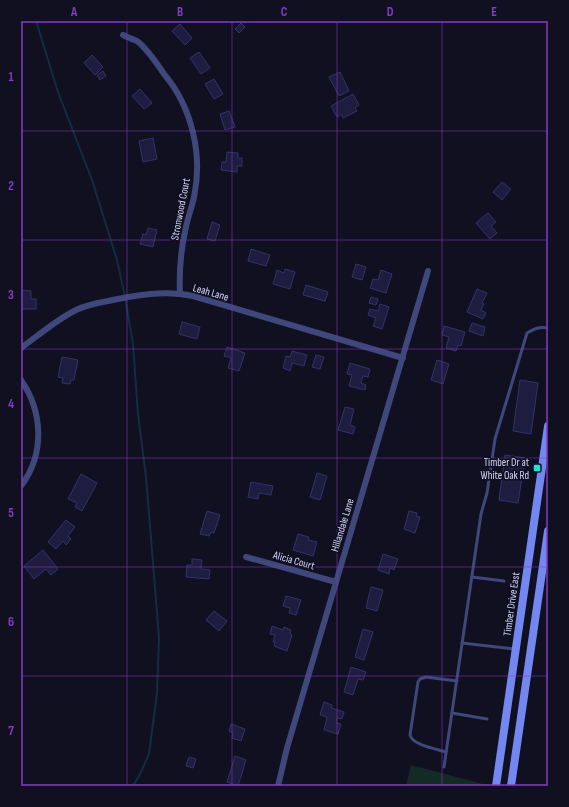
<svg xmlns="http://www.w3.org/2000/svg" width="569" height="807" font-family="'Sofia Sans Condensed',sans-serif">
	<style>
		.green { fill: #132a25 }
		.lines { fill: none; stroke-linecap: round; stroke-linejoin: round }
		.stream { stroke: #122d42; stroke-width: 2 }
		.building { fill: #1e1d40; stroke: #33326a }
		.lane { stroke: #3f477b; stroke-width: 3 }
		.street { stroke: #3f477b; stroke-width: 6 }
		.secondary { stroke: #7487f1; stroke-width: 8 }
		.grid { fill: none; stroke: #843dc5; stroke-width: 1; stroke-opacity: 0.55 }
		.poi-dot { fill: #16e4d5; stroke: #101021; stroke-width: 1.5 }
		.labels { text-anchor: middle; stroke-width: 3.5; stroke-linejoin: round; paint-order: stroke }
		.street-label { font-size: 11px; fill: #d4d6fb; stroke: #101021 }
		.poi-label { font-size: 11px; fill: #d4d6fb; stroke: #101021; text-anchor: end }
		.neatline { fill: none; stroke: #843dc5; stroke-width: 1.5 }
		.grid-label { font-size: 13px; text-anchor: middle; font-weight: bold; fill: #843dc5 }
	</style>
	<rect width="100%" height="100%" fill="#101021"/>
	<polygon class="green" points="411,765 483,784 482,786 406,786"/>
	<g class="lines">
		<polyline class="stream" points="36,21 58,92 92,180 117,260 125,297 133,344 138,414 146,477 159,637 157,693 149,754 140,774 133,786"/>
	</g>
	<g class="building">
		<polygon points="241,23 245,27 239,33 235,29"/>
		<polygon points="180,24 192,38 185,45 172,31"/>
		<polygon points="199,52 210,68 201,74 190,58"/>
		<polygon points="92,55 103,67 95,75 84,63"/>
		<polygon points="103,71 106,76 100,80 97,75"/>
		<polygon points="340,72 349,91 339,96 329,77"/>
		<polygon points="214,79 223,94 214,99 205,84"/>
		<polygon points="140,89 152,103 144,109 132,96"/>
		<polygon points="353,94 359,105 355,108 357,111 343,118 341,114 337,117 331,106"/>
		<polygon points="229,111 235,127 225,130 220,114"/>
		<polygon points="153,138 157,159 143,162 139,141"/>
		<polygon points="227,152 238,153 238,158 242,158 242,166 237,166 237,172 221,170 222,162 226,162"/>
		<polygon points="502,182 511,189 502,200 493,192"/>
		<polygon points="488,213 496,222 491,226 497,233 490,239 476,223"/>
		<polygon points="212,222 220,225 215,241 207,239"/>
		<polygon points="148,228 157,230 153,247 140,244 143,234 146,235"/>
		<polygon points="251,249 270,255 266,266 248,261"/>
		<polygon points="356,264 366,267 362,280 352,277"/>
		<polygon points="285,269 295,272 290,289 273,284 277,270 284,273"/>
		<polygon points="381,270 392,274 386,293 370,288 373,279 378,280"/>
		<polygon points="306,285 328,292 325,301 303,295"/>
		<polygon points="477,289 487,293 482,303 484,304 481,310 486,313 483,319 467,312"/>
		<polygon points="21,290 31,291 31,299 36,299 36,309 21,309"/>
		<polygon points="371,297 378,299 376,305 369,303"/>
		<polygon points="380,304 389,307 382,329 373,326 376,318 368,315 370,309 378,311"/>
		<polygon points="182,322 200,327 197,339 179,334"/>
		<polygon points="472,323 485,327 483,336 469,331"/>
		<polygon points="444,326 465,332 461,346 458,345 456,351 446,348 449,337 442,335"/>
		<polygon points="227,347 245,353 239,371 228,368 231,358 224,356"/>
		<polygon points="292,351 307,355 304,366 292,363 290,371 283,368 286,356 290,357"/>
		<polygon points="316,355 324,357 320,369 312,367"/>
		<polygon points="62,357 78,360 74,380 71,380 70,384 62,383 63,378 58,377"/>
		<polygon points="437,360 449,364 443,384 431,380"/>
		<polygon points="350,363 370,369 368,377 363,376 361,383 366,385 365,390 349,386 352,375 347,374"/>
		<polygon points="520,380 538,383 531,434 513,431"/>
		<polygon points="345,407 354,409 350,425 355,427 353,434 338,430"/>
		<polygon points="505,455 525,458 518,503 499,500"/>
		<polygon points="317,473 327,476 320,500 310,497"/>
		<polygon points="81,474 97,483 82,511 75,507 77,503 68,499"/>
		<polygon points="251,482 273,486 271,495 259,493 258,499 248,497"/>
		<polygon points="207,511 220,515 214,533 211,532 209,536 200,534"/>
		<polygon points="409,511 417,513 416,516 420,517 415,533 404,529"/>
		<polygon points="66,520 75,527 68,536 71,539 66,545 63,541 56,549 48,542"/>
		<polygon points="298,534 309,537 308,540 317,542 313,556 293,550"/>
		<polygon points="43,550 58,569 51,575 46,569 34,579 24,566"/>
		<polygon points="383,554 398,559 394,570 390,568 389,574 378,570"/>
		<polygon points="192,559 202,560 201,569 210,570 209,579 186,577 187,565 192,565"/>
		<polygon points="371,587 383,590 377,611 366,608"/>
		<polygon points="286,596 301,600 296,615 289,613 290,608 283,606"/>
		<polygon points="214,611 227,621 219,631 206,620"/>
		<polygon points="272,626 283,630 284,627 291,630 290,634 292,635 287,651 274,646 275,642 273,642 275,635 270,634"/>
		<polygon points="363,629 373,632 364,660 355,657"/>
		<polygon points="351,667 366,672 363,680 358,679 353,695 344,692"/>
		<polygon points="324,702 332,705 331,708 344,712 342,719 337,718 336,723 341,724 338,734 324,730 327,717 320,715"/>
		<polygon points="231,724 245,729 241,741 232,738 233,733 229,731"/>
		<polygon points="235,756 246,760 238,786 227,782"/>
		<polygon points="189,757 196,759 193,768 186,766"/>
	</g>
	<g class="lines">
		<g class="lane">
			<polyline points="472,577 504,581"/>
			<polyline points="462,643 515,649"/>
			<polyline points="452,713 487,719"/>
			<path d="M 446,752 C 437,749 412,745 410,735 L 418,682 L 420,679 L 426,677 L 457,681"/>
			<path d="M 444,767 L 481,514 L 487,493 L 495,439 L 527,333 C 534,329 540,326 548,328"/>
		</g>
		<g class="street">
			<path d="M 123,35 C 127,37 132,39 137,41 C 145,47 158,65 164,74 C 192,107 203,155 194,197 C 192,207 188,217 186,227 C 181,248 179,272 180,294"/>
			<path d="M 21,348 C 39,335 56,320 76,310 C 86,305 97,303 108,301 C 136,295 165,290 193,296 L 403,358"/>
			<path d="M 21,380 C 43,412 45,454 21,486"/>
			<polyline points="246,557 336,582"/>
			<polyline points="278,786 287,748 428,271"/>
		</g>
		<g class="secondary">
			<polyline points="496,786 548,426"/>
			<polyline points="511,786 548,531"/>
		</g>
	</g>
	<path class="grid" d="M 127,21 L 127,786M 232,21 L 232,786M 337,21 L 337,786M 442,21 L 442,786M 21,131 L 548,131M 21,240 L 548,240M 21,349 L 548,349M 21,458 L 548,458M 21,567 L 548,567M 21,676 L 548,676"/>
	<rect class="poi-dot" x="533" y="464" width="8" height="8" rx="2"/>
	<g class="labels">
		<g class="street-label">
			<text transform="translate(180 209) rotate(-79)" y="4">Stronwood Court</text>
			<text transform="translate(211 292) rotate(16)" y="4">Leah Lane</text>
			<text transform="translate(342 525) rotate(-73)" y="4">Hillandale Lane</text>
			<text transform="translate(294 560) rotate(16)" y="4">Alicia Court</text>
			<text transform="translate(511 604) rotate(-82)" y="4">Timber Drive East</text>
		</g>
		<g class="poi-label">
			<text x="529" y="466">Timber Dr at<tspan x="529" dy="13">White Oak Rd</tspan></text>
		</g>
	</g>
	<rect width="569" height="807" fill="none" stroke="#101021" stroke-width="44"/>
	<rect x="22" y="22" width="525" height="763" class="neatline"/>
	<g class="grid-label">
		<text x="74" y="16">A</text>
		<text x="180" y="16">B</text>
		<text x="284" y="16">C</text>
		<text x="390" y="16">D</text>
		<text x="494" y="16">E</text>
		<text x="11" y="81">1</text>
		<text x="11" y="190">2</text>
		<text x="11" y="299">3</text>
		<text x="11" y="408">4</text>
		<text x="11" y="517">5</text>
		<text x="11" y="626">6</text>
		<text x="11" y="735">7</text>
	</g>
</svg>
